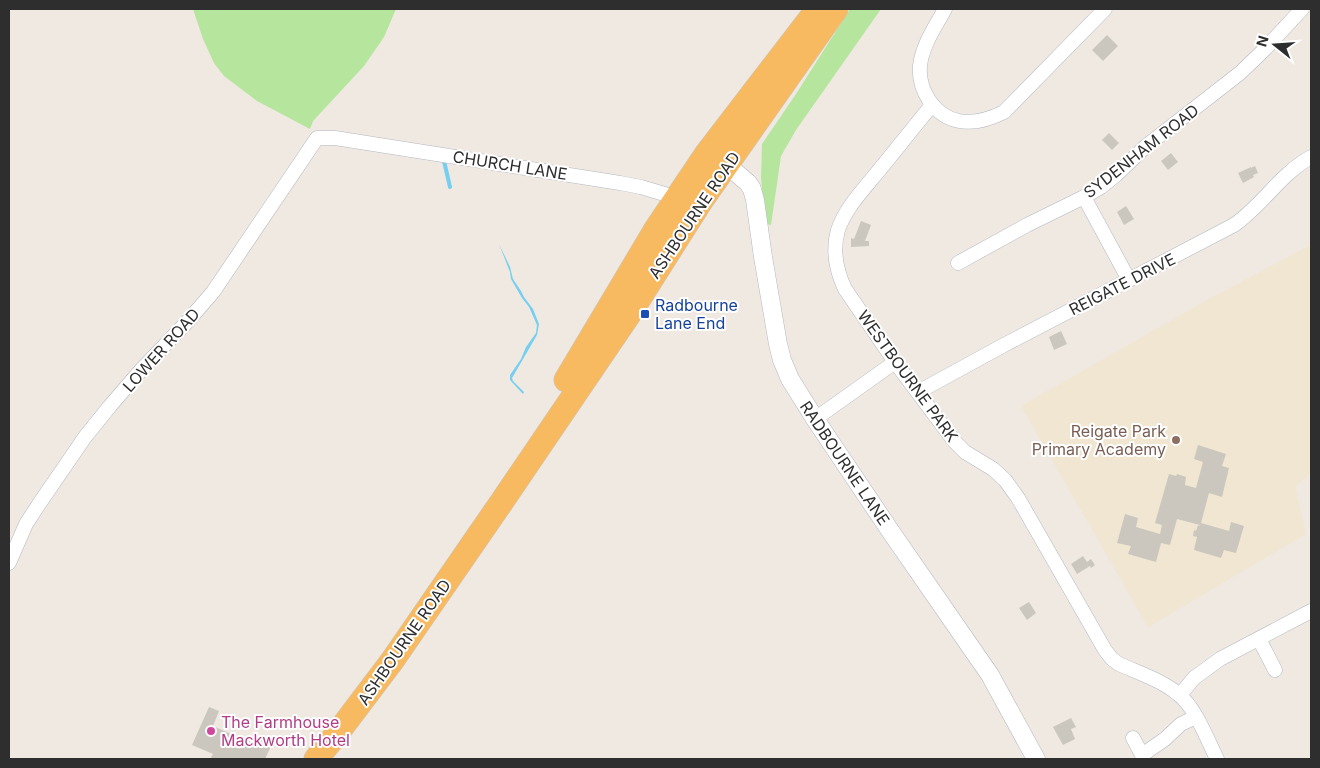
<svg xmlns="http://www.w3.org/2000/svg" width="1320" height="768" font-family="Inter,sans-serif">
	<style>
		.education { fill: #f0e6d1 }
		.green { fill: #b6e59e }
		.water { fill: #75cff0 }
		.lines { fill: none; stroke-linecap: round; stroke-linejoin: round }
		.stream { stroke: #75cff0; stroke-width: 4 }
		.building { fill: #cbc7bf }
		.minor-casing { stroke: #b4b7c1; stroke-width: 15 }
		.tertiary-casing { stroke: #b4b7c1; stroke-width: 19 }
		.trunk-casing { stroke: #c9c9c9; stroke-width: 25 }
		.minor { stroke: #fff; stroke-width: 14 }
		.tertiary { stroke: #fff; stroke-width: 18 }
		.trunk { stroke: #f8ba60; stroke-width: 24 }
		.transit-dot { fill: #1a4fb4; stroke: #fff; stroke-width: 2 }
		.education-dot { fill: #8d6e63; stroke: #fff; stroke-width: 2 }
		.hotel-dot { fill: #d1479c; stroke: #fff; stroke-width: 2 }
		.labels { text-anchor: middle; stroke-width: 4; stroke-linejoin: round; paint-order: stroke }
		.street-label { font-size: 16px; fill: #2e2e2e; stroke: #fff }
		.transit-label { font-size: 16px; fill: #164399; stroke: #fff; text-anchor: start }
		.education-label { font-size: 16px; fill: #785e54; stroke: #fff; text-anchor: end }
		.hotel-label { font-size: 16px; fill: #b23c85; stroke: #fff; text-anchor: start }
	</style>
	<rect width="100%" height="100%" fill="#efe9e1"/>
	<polygon class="education" points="1311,245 1311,473 1295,487 1306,534 1148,627 1021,406 1207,300"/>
	<g class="green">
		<polygon points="193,9 396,9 384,37 364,66 313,121 310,129 257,101 224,76 214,63 203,39"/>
		<polygon points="850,9 881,9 796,130 781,156 771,225 765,224 761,177 762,144 796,94"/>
	</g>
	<polygon class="water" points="499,244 510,267 513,279 521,291 524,297 533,309 539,324 537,335 512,378 513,381 524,392 523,394 510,380 510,375 521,359 526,347 536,333 537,325 529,307 522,298 511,279 510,272"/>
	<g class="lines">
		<polyline class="stream" points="444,161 450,187"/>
	</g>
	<g class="building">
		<polygon points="1107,35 1118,46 1103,61 1092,50"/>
		<polygon points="1109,133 1119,143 1112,150 1102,140"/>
		<polygon points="1171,153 1178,162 1168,170 1161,161"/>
		<polygon points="1255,166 1258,173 1253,175 1254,177 1243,183 1238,173 1251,167 1251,168"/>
		<polygon points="1126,206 1134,219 1124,225 1117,212"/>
		<polygon points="861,221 871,225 865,241 869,241 869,246 851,247 851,238 854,239"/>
		<polygon points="1061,331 1067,344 1054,350 1049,337"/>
		<polygon points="1198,445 1226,454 1222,466 1229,468 1222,497 1209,493 1201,523 1229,531 1231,522 1244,526 1236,553 1224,550 1221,558 1194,550 1197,537 1193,536 1194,530 1196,531 1198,525 1199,526 1200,525 1177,519 1170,545 1161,543 1156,562 1128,554 1131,546 1117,543 1125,514 1138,518 1136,527 1160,534 1162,525 1155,523 1169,474 1176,476 1177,474 1186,477 1185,485 1196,488 1203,462 1194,459"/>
		<polygon points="1083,556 1087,562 1091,559 1095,565 1091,568 1090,566 1077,574 1071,564"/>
		<polygon points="1029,602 1036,613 1027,620 1019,608"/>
		<polygon points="209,707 219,711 213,726 249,742 252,736 272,744 265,759 210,759 213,754 192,745"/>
		<polygon points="1071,718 1076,727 1071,729 1075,739 1063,745 1053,727"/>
	</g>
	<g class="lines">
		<defs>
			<g id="minor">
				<path d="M 945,9 C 936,26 922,45 920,66 C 918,90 934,116 959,121 C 975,124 990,119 1004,112 L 1105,9"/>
				<path d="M 932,105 C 913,128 895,151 876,174 C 862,191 845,209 838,230 C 832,251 836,270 845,289 L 895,362 L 955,442 L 965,452 L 993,469 L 1005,480 L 1018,498 L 1105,650 L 1112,659 L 1119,664 C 1139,673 1161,680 1178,694 C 1196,708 1207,739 1217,759"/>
				<polyline points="1084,197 1129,280"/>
				<polyline points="958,263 1027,225 1084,197 1101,187 1116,175 1145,147 1240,73 1265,49 1302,9"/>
				<path d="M 918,392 L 1004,345 L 1234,225 C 1263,205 1280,174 1311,157"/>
				<polyline points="815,419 895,362"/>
				<polyline points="9,563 26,524 39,504 85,437 110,406 141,370 187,322 213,292 317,138 335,138 620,183 641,187 681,199"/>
				<polyline points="1259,639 1275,670"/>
				<polyline points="1180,695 1194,678 1220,659 1311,611"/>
				<polyline points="1133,738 1142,755 1165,739 1181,724 1196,717"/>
			</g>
			<polyline id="tertiary" points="717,159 727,165 748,183 752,189 755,200 763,257 778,344 782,360 790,379 815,419 891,532 990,675 1036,759"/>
			<g id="trunk">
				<polyline points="566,380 656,229 707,153 813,15"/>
				<polyline points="316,759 336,735 392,661 503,500 630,313 701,201 836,9"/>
			</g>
		</defs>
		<use href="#minor" class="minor-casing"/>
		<use href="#tertiary" class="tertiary-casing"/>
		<use href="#trunk" class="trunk-casing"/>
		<use href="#minor" class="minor"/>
		<use href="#tertiary" class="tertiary"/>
		<use href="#trunk" class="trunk"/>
	</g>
	<rect class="transit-dot" x="640" y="309" width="10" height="10" rx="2.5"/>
	<circle class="education-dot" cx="1176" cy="440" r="5"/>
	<circle class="hotel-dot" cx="211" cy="731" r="5"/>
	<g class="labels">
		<g class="street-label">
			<text transform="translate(1141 151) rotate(-38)" y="6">SYDENHAM ROAD</text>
			<text transform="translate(510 165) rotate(9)" y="6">CHURCH LANE</text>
			<text transform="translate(694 215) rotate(-56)" y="6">ASHBOURNE ROAD</text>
			<text transform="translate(1122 284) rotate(-27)" y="6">REIGATE DRIVE</text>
			<text transform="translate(161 350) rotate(-48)" y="6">LOWER ROAD</text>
			<text transform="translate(908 376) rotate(54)" y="6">WESTBOURNE PARK</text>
			<text transform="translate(845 463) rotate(56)" y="6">RADBOURNE LANE</text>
			<text transform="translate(404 642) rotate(-55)" y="6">ASHBOURNE ROAD</text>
		</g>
		<g class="transit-label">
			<text x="655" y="311">Radbourne<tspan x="655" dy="18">Lane End</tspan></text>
		</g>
		<g class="education-label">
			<text x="1166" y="437">Reigate Park<tspan x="1166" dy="18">Primary Academy</tspan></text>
		</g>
		<g class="hotel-label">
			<text x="221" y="728">The Farmhouse<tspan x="221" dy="18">Mackworth Hotel</tspan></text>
		</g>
	</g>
	<rect width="1320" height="768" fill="none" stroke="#2e2e2e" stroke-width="20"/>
	<g transform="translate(1275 45) rotate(287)" stroke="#ffffff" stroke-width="4" paint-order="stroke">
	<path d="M0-4L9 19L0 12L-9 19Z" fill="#2e2e2e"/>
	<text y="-8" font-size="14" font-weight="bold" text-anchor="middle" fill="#2e2e2e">N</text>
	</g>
</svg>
